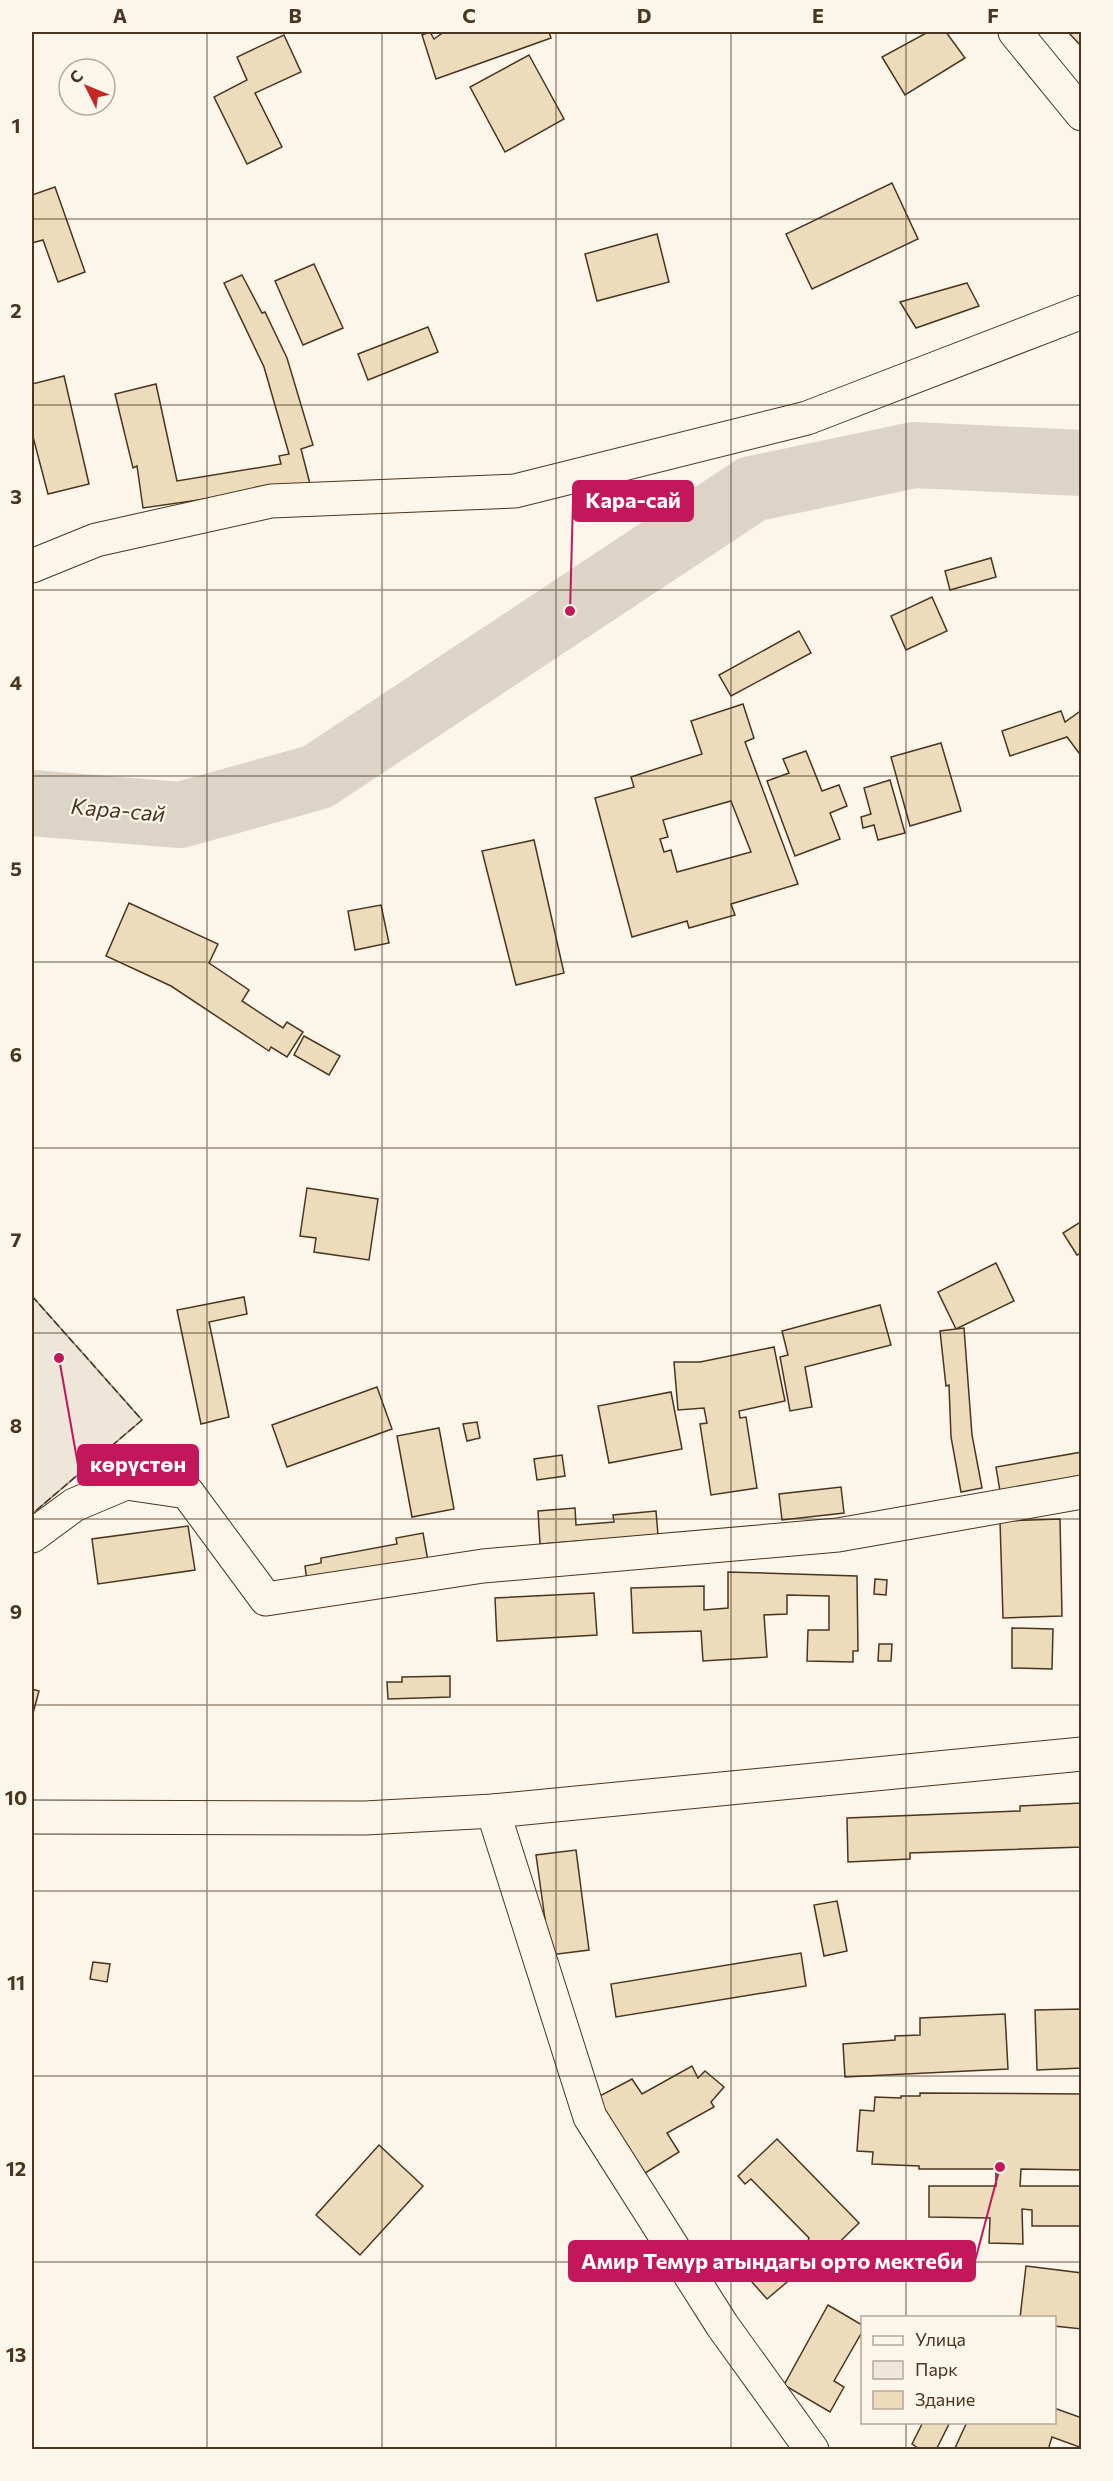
<svg xmlns="http://www.w3.org/2000/svg" width="1113" height="2481" font-family="Commissioner,sans-serif">
	<style>
		.green { fill: #ede6d9; stroke: #887966; stroke-width: 1.5 }
		.lines { fill: none; stroke-linecap: round; stroke-linejoin: round }
		.river { stroke: #dcd4c6; stroke-width: 66 }
		.building { fill: #ecdcbc; stroke: #4a3520; stroke-width: 1.5; fill-rule: evenodd }
		.street-casing { stroke: #4a3520; stroke-width: 35 }
		.secondary-casing { stroke: #4a3520; stroke-width: 35 }
		.street { stroke: #fbf6e9; stroke-width: 33 }
		.secondary { stroke: #fbf6e9; stroke-width: 33 }
		.fence { stroke: #4a3520; stroke-width: 1.5; stroke-dasharray: 8 3; stroke-linecap: butt }
		.grid { fill: none; stroke: #4a3520; stroke-width: 1.5; stroke-opacity: 0.55 }
		.labels { text-anchor: middle; stroke-width: 4.5; stroke-linejoin: round; paint-order: stroke }
		.water-label { font-size: 22px; font-style: italic; fill: #4a3520; stroke: #fbf6e9 }
		.leader { fill: none; stroke: #c2185b; stroke-width: 2 }
		.callout-dot { fill: #c2185b; stroke: #fbf6e9; stroke-width: 2 }
		.callout { fill: #c2185b; stroke: #c2185b; stroke-width: 2 }
		.callout-label { font-size: 22px; text-anchor: middle; font-weight: bold; fill: #fff }
		.neatline { fill: none; stroke: #4a3520; stroke-width: 2 }
		.grid-label { font-size: 20px; text-anchor: middle; font-weight: bold; fill: #4a3520 }
	</style>
	<rect width="100%" height="100%" fill="#fbf6e9"/>
	<polygon class="green" points="32,1296 142,1420 32,1514"/>
	<g class="lines">
		<polyline class="river" points="32,803 180,815 317,777 752,489 914,455 1082,463"/>
	</g>
	<g class="building">
		<polygon points="430,32 434,39 444,32 549,32 551,38 436,79 422,35"/>
		<polygon points="928,32 946,32 965,58 905,95 882,57"/>
		<polygon points="1068,32 1082,32 1082,47"/>
		<polygon points="284,35 301,72 255,93 282,147 247,164 214,97 247,80 237,57"/>
		<polygon points="529,55 564,119 505,152 470,87"/>
		<polygon points="892,183 918,239 812,289 786,234"/>
		<polygon points="55,187 85,272 58,282 43,240 32,243 32,195"/>
		<polygon points="657,234 669,282 597,301 585,254"/>
		<polygon points="314,264 343,328 303,345 275,281"/>
		<polygon points="242,275 262,313 265,312 287,358 313,445 301,449 310,484 143,508 137,466 133,468 115,394 156,384 177,481 281,464 279,456 289,454 264,367 224,283"/>
		<polygon points="967,283 979,306 916,328 900,302"/>
		<polygon points="428,327 438,352 368,380 358,354"/>
		<polygon points="64,376 89,484 48,494 32,433 32,384"/>
		<polygon points="991,558 996,577 950,590 945,571"/>
		<polygon points="932,597 947,631 906,650 891,616"/>
		<polygon points="799,631 811,653 731,696 719,675"/>
		<path d="M 743,704 L 754,738 L 745,742 L 798,884 L 731,904 L 735,915 L 689,928 L 687,921 L 632,937 L 595,798 L 634,787 L 631,777 L 702,754 L 691,721 ZM 731,801 L 751,852 L 677,872 L 671,850 L 664,852 L 660,839 L 668,837 L 663,820 Z"/>
		<polygon points="1082,710 1082,757 1067,737 1010,756 1002,731 1061,711 1065,722"/>
		<polygon points="941,743 961,811 910,826 891,757"/>
		<polygon points="806,751 822,791 839,785 847,806 830,813 840,839 795,856 767,781 789,773 783,759"/>
		<polygon points="890,780 905,833 878,840 874,825 863,828 861,817 871,814 864,788"/>
		<polygon points="534,840 564,973 516,985 482,851"/>
		<polygon points="129,903 218,944 209,963 249,990 242,1001 283,1028 287,1022 303,1032 287,1057 271,1047 269,1051 171,986 106,956"/>
		<polygon points="381,905 389,943 355,950 348,911"/>
		<polygon points="304,1036 340,1056 329,1075 294,1055"/>
		<polygon points="307,1188 378,1199 369,1260 314,1252 316,1238 300,1236"/>
		<polygon points="1082,1221 1082,1253 1077,1255 1063,1233"/>
		<polygon points="996,1263 1014,1301 956,1329 938,1292"/>
		<polygon points="244,1297 247,1314 209,1322 229,1417 201,1424 177,1310"/>
		<polygon points="880,1305 891,1345 805,1367 812,1407 790,1411 780,1357 788,1355 782,1331"/>
		<polygon points="964,1328 972,1435 982,1488 961,1492 951,1437 949,1385 946,1386 940,1331"/>
		<polygon points="774,1347 785,1401 739,1411 740,1418 746,1417 757,1488 711,1495 700,1424 707,1423 704,1408 678,1410 674,1362 700,1362"/>
		<polygon points="377,1387 392,1429 287,1467 272,1425"/>
		<polygon points="671,1392 682,1449 609,1463 598,1406"/>
		<polygon points="477,1422 480,1438 467,1441 463,1424"/>
		<polygon points="439,1428 454,1509 412,1517 397,1436"/>
		<polygon points="1082,1452 1082,1477 1000,1491 996,1467"/>
		<polygon points="562,1455 565,1476 537,1480 534,1459"/>
		<polygon points="841,1487 844,1513 782,1520 779,1494"/>
		<polygon points="575,1508 576,1525 614,1522 613,1515 656,1511 658,1535 540,1544 538,1511"/>
		<polygon points="1060,1519 1062,1616 1003,1618 1000,1521"/>
		<polygon points="188,1526 195,1570 98,1584 92,1539"/>
		<polygon points="423,1533 428,1561 307,1581 305,1566 321,1563 321,1558 397,1544 396,1538"/>
		<polygon points="728,1572 857,1576 858,1651 853,1651 853,1662 807,1661 808,1630 829,1630 829,1596 787,1595 787,1614 764,1615 767,1657 703,1661 701,1631 633,1633 631,1588 704,1586 704,1610 728,1608"/>
		<polygon points="875,1579 887,1580 886,1595 874,1594"/>
		<polygon points="594,1593 597,1635 497,1641 495,1598"/>
		<polygon points="1012,1628 1053,1629 1052,1669 1012,1668"/>
		<polygon points="879,1644 892,1644 891,1661 878,1661"/>
		<polygon points="450,1676 450,1697 388,1699 387,1682 402,1682 402,1677"/>
		<polygon points="32,1689 39,1691 32,1717"/>
		<polygon points="1082,1803 1082,1847 910,1853 910,1859 848,1862 847,1818 1020,1811 1020,1806"/>
		<polygon points="576,1850 589,1950 550,1955 536,1855"/>
		<polygon points="837,1901 847,1951 824,1956 814,1905"/>
		<polygon points="801,1953 806,1986 616,2017 611,1984"/>
		<polygon points="93,1962 110,1964 107,1982 90,1979"/>
		<polygon points="1082,2009 1082,2068 1037,2070 1035,2010"/>
		<polygon points="1005,2014 1008,2069 845,2077 843,2044 895,2040 895,2036 920,2035 920,2018"/>
		<polygon points="692,2066 698,2078 705,2071 724,2087 711,2102 714,2107 667,2133 679,2152 642,2175 594,2099 632,2079 642,2094"/>
		<polygon points="920,2093 1082,2094 1082,2170 1021,2169 1020,2186 1082,2186 1082,2226 1032,2226 1032,2210 1022,2209 1023,2244 989,2243 990,2218 929,2217 929,2186 996,2186 996,2169 919,2169 919,2166 872,2164 873,2152 857,2151 860,2110 874,2111 875,2097 901,2098 901,2096 920,2096"/>
		<polygon points="777,2139 859,2223 817,2264 804,2250 809,2238 751,2179 745,2184 738,2176"/>
		<polygon points="379,2145 423,2186 360,2255 316,2215"/>
		<polygon points="778,2260 793,2277 767,2299 752,2282"/>
		<polygon points="1026,2266 1082,2273 1082,2329 1054,2326 1054,2318 1020,2318"/>
		<polygon points="828,2305 862,2325 862,2332 834,2381 844,2387 830,2412 784,2385"/>
		<polygon points="1054,2408 1082,2418 1082,2448 1052,2437 1048,2450 955,2448 967,2422 1054,2422"/>
		<polygon points="923,2422 950,2422 936,2450 921,2450 912,2444"/>
	</g>
	<g class="lines">
		<defs>
			<g id="street">
				<polyline points="1015,32 1082,114"/>
				<polyline points="32,566 96,540 271,501 515,491 807,418 1082,312"/>
				<polyline points="32,1536 74,1505 126,1483 187,1492 266,1599 483,1566 838,1535 1082,1492"/>
				<polyline points="493,1811 590,2117 722,2325 812,2450"/>
			</g>
			<polyline id="secondary" points="32,1817 365,1818 493,1811 1082,1754"/>
		</defs>
		<use href="#street" class="street-casing"/>
		<use href="#secondary" class="secondary-casing"/>
		<use href="#street" class="street"/>
		<use href="#secondary" class="secondary"/>
		<polyline class="fence" points="32,1296 142,1420 32,1514"/>
	</g>
	<path class="grid" d="M 207,32 L 207,2450M 382,32 L 382,2450M 556,32 L 556,2450M 731,32 L 731,2450M 906,32 L 906,2318M 32,219 L 1082,219M 32,405 L 1082,405M 32,590 L 1082,590M 32,776 L 1082,776M 32,962 L 1082,962M 32,1148 L 1082,1148M 32,1333 L 1082,1333M 32,1519 L 1082,1519M 32,1705 L 1082,1705M 32,1891 L 1082,1891M 32,2076 L 1082,2076M 32,2262 L 1082,2262M 906,2422 L 906,2450"/>
	<g class="labels">
		<g class="water-label">
			<text transform="translate(118 810) rotate(5)" y="8">Кара-сай</text>
		</g>
	</g>
	<path class="leader" d="M570 611L573 501M59 1358L78 1465M1000 2167L975 2261"/>
	<g class="callout-dot">
		<circle cx="570" cy="611" r="6"/>
		<circle cx="59" cy="1358" r="6"/>
		<circle cx="1000" cy="2167" r="6"/>
	</g>
	<g class="callout">
		<rect x="573" y="481" width="120" height="40" rx="6"/>
		<rect x="78" y="1445" width="120" height="40" rx="6"/>
		<rect x="569" y="2241" width="406" height="40" rx="6"/>
	</g>
	<g class="callout-label">
		<text x="633" y="508">Кара-сай</text>
		<text x="138" y="1472">көрүстөн</text>
		<text x="772" y="2269">Амир Темур атындагы орто мектеби</text>
	</g>
	<rect width="1113" height="2481" fill="none" stroke="#fbf6e9" stroke-width="66"/>
	<rect x="861" y="2316" width="195" height="108" fill="#fbf6e9" stroke="#b4a999" stroke-width="1.5"/>
	<rect x="873" y="2336" width="30" height="9" fill="#fbf6e9" stroke="#b4a999" stroke-width="1.5"/>
	<text x="915" y="2346" font-size="18" fill="#4a3520">Улица</text>
	<rect x="873" y="2361" width="30" height="18" fill="#ede6d9" stroke="#b4a999" stroke-width="1.5"/>
	<text x="915" y="2376" font-size="18" fill="#4a3520">Парк</text>
	<rect x="873" y="2391" width="30" height="18" fill="#ecdcbc" stroke="#b4a999" stroke-width="1.5"/>
	<text x="915" y="2406" font-size="18" fill="#4a3520">Здание</text>
	<g transform="translate(87 87) rotate(313)"><circle r="28" fill="#fbf6e9" stroke="#b4a999" stroke-width="1.5"/>
	<path d="M0-4.5L10 22L0 15L-10 22Z" fill="#c62828"/>
	<text y="-9" font-size="16" font-weight="bold" text-anchor="middle" fill="#4a3520">С</text>
	</g>
	<rect x="33" y="33" width="1047" height="2415" class="neatline"/>
	<g class="grid-label">
		<text x="120" y="23">A</text>
		<text x="295" y="23">B</text>
		<text x="469" y="23">C</text>
		<text x="644" y="23">D</text>
		<text x="818" y="23">E</text>
		<text x="993" y="23">F</text>
		<text x="16" y="133">1</text>
		<text x="16" y="318">2</text>
		<text x="16" y="504">3</text>
		<text x="16" y="690">4</text>
		<text x="16" y="876">5</text>
		<text x="16" y="1062">6</text>
		<text x="16" y="1247">7</text>
		<text x="16" y="1433">8</text>
		<text x="16" y="1619">9</text>
		<text x="16" y="1805">10</text>
		<text x="16" y="1990">11</text>
		<text x="16" y="2176">12</text>
		<text x="16" y="2362">13</text>
	</g>
</svg>
